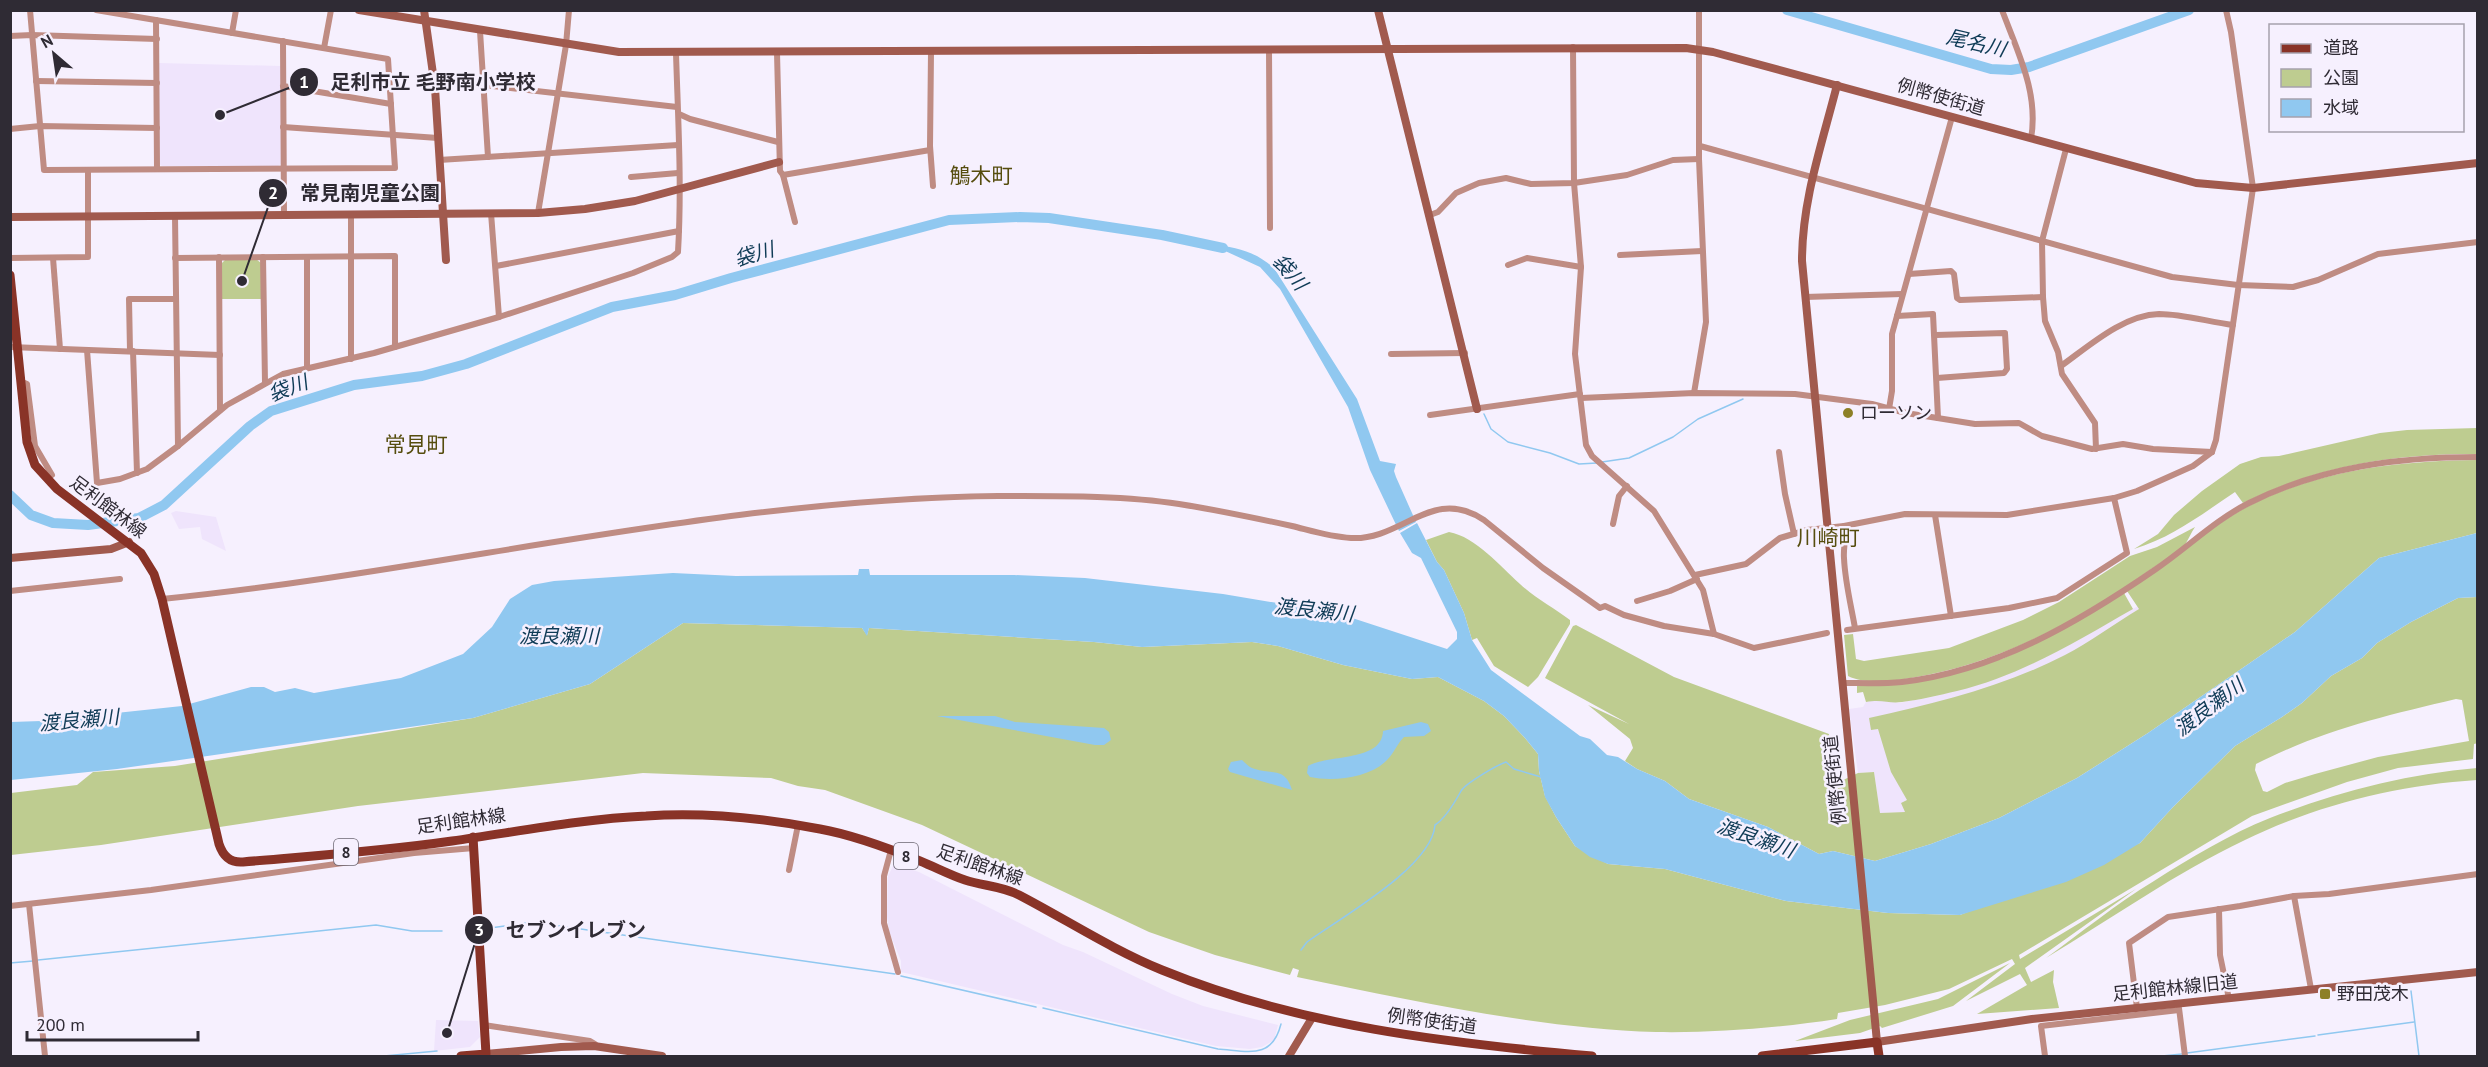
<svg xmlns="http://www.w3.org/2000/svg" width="2488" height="1067" font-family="'PT Sans','Noto Sans JP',sans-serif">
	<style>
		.built { fill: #efe4fc }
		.green { fill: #becc90; fill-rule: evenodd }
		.water { fill: #90c8f0 }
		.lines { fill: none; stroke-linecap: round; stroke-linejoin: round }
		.stream { stroke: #90c8f0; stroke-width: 1.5 }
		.river { stroke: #90c8f0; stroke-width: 10 }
		.street { stroke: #bf8c83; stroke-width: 6 }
		.secondary { stroke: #a15a4e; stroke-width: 8 }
		.primary { stroke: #893327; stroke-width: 9 }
		.poi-dot { fill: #8d8027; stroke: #f6f0fe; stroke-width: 2 }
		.labels { text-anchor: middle; stroke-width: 5; stroke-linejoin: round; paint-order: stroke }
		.shield { fill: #f6f0fe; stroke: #6b6671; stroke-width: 1.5 }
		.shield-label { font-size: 16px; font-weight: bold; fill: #2f2b34 }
		.street-label { font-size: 18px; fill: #2f2b34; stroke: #f6f0fe }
		.poi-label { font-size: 18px; fill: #2f2b34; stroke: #f6f0fe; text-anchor: start }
		.water-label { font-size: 20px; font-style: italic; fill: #0f3b56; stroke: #f6f0fe }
		.quarter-label { font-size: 21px; fill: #564d0e; stroke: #f6f0fe }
		.leader { fill: none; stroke: #2f2b34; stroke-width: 2 }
		.callout-dot { fill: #2f2b34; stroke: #f6f0fe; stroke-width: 2 }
		.mark-label { font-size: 18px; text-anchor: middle; font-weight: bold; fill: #fff }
		.callout-label { font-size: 20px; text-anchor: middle; font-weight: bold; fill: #2f2b34; stroke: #f6f0fe; stroke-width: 5; stroke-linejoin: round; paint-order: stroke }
	</style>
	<rect width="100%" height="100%" fill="#f6f0fe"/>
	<g class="built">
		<polygon points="159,63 281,66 281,164 278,166 162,166 159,164"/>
		<polygon points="176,511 216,517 226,551 202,539 200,527 179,529 171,513"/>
		<polygon points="2138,606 2139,609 1906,812 1880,813 1874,772 1858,773 1849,709 1863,707 1866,702 1881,699 1899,703 1936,696 1986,682 2056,652"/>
		<polygon points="894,864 919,872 1063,945 1083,952 1172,994 1203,1006 1278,1025 1274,1040 1262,1047 1250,1049 1216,1046 901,972 901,961 889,931 887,916 888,876"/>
		<polygon points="436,1020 478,1021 480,1037 470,1047 434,1051"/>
	</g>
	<g class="green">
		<polygon points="226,259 256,259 261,263 261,299 222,299 222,263"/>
		<path d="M 2477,428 L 2477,454 C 2392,454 2321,465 2243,503 L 2235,492 C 2202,514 2173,537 2134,549 L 2158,534 L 2174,515 L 2202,491 L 2240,464 L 2261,457 L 2279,456 L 2380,433 L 2407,430 Z"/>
		<path d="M 2477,460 L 2477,533 L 2379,558 L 2295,632 L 2148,733 L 2077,778 L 1999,818 L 1931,844 L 1875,861 L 1833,851 L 1819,854 L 1768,827 L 1689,799 L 1665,781 L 1637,769 L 1625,761 L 1633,748 L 1630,739 L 1588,705 L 1629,724 L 1545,678 L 1573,626 L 1576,625 L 1674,677 L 1829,734 L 1830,750 L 1824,778 L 1839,782 L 1858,773 L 1874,772 L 1880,813 L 1905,812 L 1901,803 L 1907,800 L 1891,772 L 1878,729 L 1871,730 L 1869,718 C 1937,703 2003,687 2065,655 C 2090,642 2114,624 2139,609 L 2127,591 C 2165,566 2204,531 2243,509 C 2316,470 2396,461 2477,460 Z"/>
		<path d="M 2195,527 C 2191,533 2189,538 2186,543 C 2182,551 2158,564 2150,570 C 2078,621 1999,664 1911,678 C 1892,681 1866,685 1848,676 L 1844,635 L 1853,634 L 1856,659 L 1864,661 L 1949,648 L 2023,620 L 2059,602 L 2130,556 L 2157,547 Z"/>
		<path d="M 1449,532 C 1476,537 1500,566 1520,584 C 1535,598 1554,608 1570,620 L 1570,624 L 1538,677 L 1528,687 L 1494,666 L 1477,638 L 1472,640 L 1464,613 L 1444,570 L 1437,562 L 1426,540 Z"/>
		<path d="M 2124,593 L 2133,609 C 2077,641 2020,676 1957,691 C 1939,695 1920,700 1902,702 C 1889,704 1883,699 1866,702 L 1863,692 L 1857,693 L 1857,685 L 1881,686 L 2002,659 L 2051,636 Z"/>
		<path d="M 2477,597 L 2478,743 L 2474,744 L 2473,759 L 2398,768 L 2347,782 L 2252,816 L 2019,955 L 2020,959 L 2136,889 L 2025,968 L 2031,982 L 2054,970 L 2053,982 L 2059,1008 L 1977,1014 L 2027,985 L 2020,974 L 1966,1001 L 2015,964 L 2012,959 L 1949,989 L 1885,1005 L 1838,1013 L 1837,1019 C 1778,1028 1716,1033 1656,1032 C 1536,1028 1414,1001 1297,977 L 1299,970 L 1293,968 L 1290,975 L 1215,955 L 1149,932 L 922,825 L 825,790 L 798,786 L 771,778 L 643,773 L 358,806 L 101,845 L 11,855 L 11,793 L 77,785 L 93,772 L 175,766 L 473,718 L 590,684 L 683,623 L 862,628 L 867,635 L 869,628 L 1094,642 L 1142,647 L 1252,642 L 1278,646 L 1343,665 L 1412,679 L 1438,677 L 1484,701 L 1504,716 L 1525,738 L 1538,754 L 1539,771 L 1545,796 L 1556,817 L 1575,846 L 1608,864 L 1665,869 L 1786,901 L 1888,913 L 1960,915 L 2140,843 L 2173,807 L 2235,746 L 2282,717 L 2302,703 L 2331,676 L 2362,658 L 2377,643 L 2411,622 L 2458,598 ZM 2456,699 L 2462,700 L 2469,741 L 2378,757 L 2315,774 L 2285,783 L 2267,792 L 2263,791 L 2255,770 L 2256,764 C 2323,730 2384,716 2456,699 Z"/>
		<path d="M 2477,768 L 2477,780 C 2398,785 2317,805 2245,840 C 2177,872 2111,919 2046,958 C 2082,932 2116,904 2154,881 C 2190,858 2230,834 2270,818 C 2336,792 2407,774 2477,768 Z"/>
		<polygon points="2010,963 1953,1006 1882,1028 1880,1026 1860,1033 1795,1041 1850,1020 1938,999"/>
	</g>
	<g class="water">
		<path d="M 1210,244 C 1237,248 1253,250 1274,268 L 1357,399 L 1380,461 L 1396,464 L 1394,471 L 1396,477 L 1416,522 L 1399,531 L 1370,470 L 1348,407 L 1280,289 L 1260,267 Z"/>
		<polygon points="1417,523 1437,562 1444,570 1464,613 1472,640 1491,670 1580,736 1590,739 1607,755 1618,757 1637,769 1665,781 1689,799 1768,827 1819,854 1833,851 1875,861 1931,844 1999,818 2077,778 2148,733 2295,632 2379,558 2477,533 2477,597 2458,598 2411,622 2377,643 2362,658 2331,676 2302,703 2282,717 2235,746 2173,807 2140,843 2104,865 2066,882 1960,915 1888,913 1786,901 1665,869 1608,864 1590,857 1575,846 1556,817 1545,797 1539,771 1538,754 1525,738 1504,716 1484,701 1438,677 1412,679 1343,665 1278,646 1252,642 1142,647 1094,642 869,628 867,636 862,628 683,623 590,684 473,718 117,769 11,780 11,722 41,721 182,706 251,687 264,687 275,692 295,688 314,693 401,678 463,654 492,627 510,599 532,585 554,581 673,573 736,576 858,575 859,569 869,569 870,575 1014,575 1085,578 1223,594 1337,613 1447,649 1457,639 1457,632 1421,558 1412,553 1400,533"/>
		<polygon points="937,716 995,716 1015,722 1104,728 1109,732 1111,740 1104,745 1095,745"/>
		<path d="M 1421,722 L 1428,724 L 1431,731 L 1424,736 L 1404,737 C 1397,744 1394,753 1387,760 C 1370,778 1333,782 1310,777 L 1307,773 L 1308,766 C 1329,754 1382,762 1383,731 Z"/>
		<path d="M 1242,760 C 1246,764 1250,768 1255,769 C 1271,775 1285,766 1292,790 L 1230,772 L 1228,769 L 1231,762 Z"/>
	</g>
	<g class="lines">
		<g class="stream">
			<polyline points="1484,414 1491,429 1508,442 1550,453 1579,464 1597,463"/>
			<polyline points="1602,462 1629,458 1673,437 1698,419 1743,399"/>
			<polyline points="483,929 532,922 895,974"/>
			<path d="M 1301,950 L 1307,942 C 1340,918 1432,867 1435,825 C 1446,818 1455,802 1461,791 C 1466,783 1497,765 1506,762 L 1514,769 L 1541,777"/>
			<polyline points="38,960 376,925 412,931 442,931"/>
			<polyline points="10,963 33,961"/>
			<polyline points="901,976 1036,1007"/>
			<polyline points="2411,991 2419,1056"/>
			<path d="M 1043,1008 L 1218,1049 C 1248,1051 1272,1060 1281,1024"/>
			<polyline points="2318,1035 2414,1022"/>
			<polyline points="2187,1053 2315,1036"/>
			<polyline points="384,1056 437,1051"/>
			<polyline points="2162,1056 2182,1054"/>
		</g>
		<g class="river">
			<polyline points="1787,10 1991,69 2011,70 2029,67 2189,10"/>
			<polyline points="10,495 31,515 53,523 88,525 139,518 164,505 250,426 271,411 354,385 422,376 466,364 612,307 675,295 731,278 949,220 1020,217 1049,218 1162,235 1223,248"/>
		</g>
		<g class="street">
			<polyline points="30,10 44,170 395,168 388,59 96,10"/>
			<path d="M 2002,10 C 2018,53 2039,93 2031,139"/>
			<polyline points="156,20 157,169"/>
			<polyline points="480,31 488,157"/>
			<polyline points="232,33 236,10"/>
			<polyline points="10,36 32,35 157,39"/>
			<polyline points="283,41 284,215"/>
			<polyline points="1573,47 1574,183 1581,267 1575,354 1586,445 1592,456 1654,511 1703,590 1714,634"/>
			<polyline points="324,48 331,10"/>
			<polyline points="1269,49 1270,228"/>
			<polyline points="931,52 930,146 933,186"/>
			<polyline points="777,53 780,171 783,175 795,222"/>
			<polyline points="36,81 157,83"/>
			<polyline points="484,85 677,107"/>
			<polyline points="283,86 391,104"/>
			<polyline points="679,114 690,119 778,142"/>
			<polyline points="283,127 438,138"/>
			<polyline points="10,129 40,126 157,128"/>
			<polyline points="1700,146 2172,277 2238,285 2293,287 2318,280 2378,254 2478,242"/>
			<polyline points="2066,149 2042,241 2043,297 2045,321 2058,352 2062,374 2095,423 2096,449"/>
			<polyline points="439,160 678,145"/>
			<polyline points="783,175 930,150"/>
			<polyline points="631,177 678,173"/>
			<polyline points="491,213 499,317"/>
			<polyline points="538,213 566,45 569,10"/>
			<polyline points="351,214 351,359"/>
			<polyline points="1430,215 1438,212 1456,193 1479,183 1506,178 1531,184 1574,183 1627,175 1673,160 1699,159"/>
			<polyline points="175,216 178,446"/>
			<polyline points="1620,255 1702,251"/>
			<polyline points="219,257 220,410"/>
			<polyline points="263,257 265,383"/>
			<polyline points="307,257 307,368"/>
			<polyline points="10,258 88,257 88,170"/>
			<polyline points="53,258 60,349"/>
			<polyline points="175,258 395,256 395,347"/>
			<polyline points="1508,265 1527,258 1581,267"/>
			<polyline points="496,266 679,231"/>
			<polyline points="1909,274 1951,271 1954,274 1957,298 1960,300 2043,297"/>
			<polyline points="1805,297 1902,294"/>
			<polyline points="1897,316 1933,314 1938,418"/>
			<polyline points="1936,335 2005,333 2007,369 2004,373 1937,378"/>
			<polyline points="10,347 220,355"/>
			<path d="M 87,350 L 97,483 L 120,479 L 147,469 L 178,446 L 227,405 L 283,374 L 374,353 L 499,317 L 633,273 L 672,257 L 678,252 C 682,185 678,119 676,53"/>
			<polyline points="130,351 129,299 176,299"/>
			<polyline points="133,351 137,473"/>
			<polyline points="1391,354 1465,353"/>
			<path d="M 2061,366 C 2089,346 2123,315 2159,314 C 2183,314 2209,322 2233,325"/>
			<polyline points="20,381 27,384 35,446 52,475"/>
			<polyline points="1694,393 1706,322 1699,159 1699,10"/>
			<polyline points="1581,398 1694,393 1795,394 1872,404 1906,413 1975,424 2019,423 2042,436 2092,449 2123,444 2153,449 2212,452"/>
			<polyline points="1889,409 1892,391 1892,334 1952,117"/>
			<polyline points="1430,415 1580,394"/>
			<polyline points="1779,452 1785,494 1794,534"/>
			<polyline points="1935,515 1951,616"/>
			<polyline points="1613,524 1619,496 1627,486"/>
			<polyline points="1844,526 1905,514 2007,515 2114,498 2137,491 2193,466 2212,452 2216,440 2253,188 2231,32 2226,10"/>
			<path d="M 1695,575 L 1746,564 L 1780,538 L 1807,530 L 1844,526 C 1847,537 1843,547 1844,558 C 1845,582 1851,605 1855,628"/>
			<polyline points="10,591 120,579"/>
			<path d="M 162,599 C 441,571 716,499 998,496 C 1055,496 1123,495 1179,504 C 1217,510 1255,518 1292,526 C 1312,531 1330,537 1351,538 C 1402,541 1432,485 1484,520 L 1543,568 L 1600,608 L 1605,606 L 1624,615 L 1664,626 L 1714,634 L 1754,648 L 1827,633"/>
			<polyline points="1637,601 1670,591 1697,579"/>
			<polyline points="1847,630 2009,608 2057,598 2127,553 2114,498"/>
			<path d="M 1843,683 C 1862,683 1882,684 1902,682 C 1996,671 2079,622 2156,569 C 2187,548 2215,520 2249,503 C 2321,467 2398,457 2478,457"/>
			<polyline points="891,850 884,876 884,923 898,972"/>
			<polyline points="789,870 798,825"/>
			<polyline points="2294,896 2311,989"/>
			<polyline points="29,904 45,1056"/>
			<polyline points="10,906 151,890 414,853 474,848"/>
			<polyline points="2219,909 2220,955 2229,999"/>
			<polyline points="2137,1008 2129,943 2168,917 2240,906 2294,896 2329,894 2478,874"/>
			<polyline points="2179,1008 2185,1056"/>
			<polyline points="484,1025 590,1041 595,1044 594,1046"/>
			<polyline points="2045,1056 2041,1026 2179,1010"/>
		</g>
		<g class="secondary">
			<polyline points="359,10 619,52 1686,48 1713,52 2196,183 2253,188 2478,163"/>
			<polyline points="424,10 435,88 446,260"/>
			<polyline points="1378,10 1477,409"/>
			<path d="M 1837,85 C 1822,144 1802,200 1802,261 L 1877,1042 L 2032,1019 L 2478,972"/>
			<polyline points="10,217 538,213 585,209 635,201 779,162"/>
			<polyline points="10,558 111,549 129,542"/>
			<polyline points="486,1056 486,1054 561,1047 594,1046 662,1056"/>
			<polyline points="1289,1056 1312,1018"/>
		</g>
		<g class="primary">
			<path d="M 10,275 L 27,442 L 35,465 L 57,489 L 141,553 L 154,574 L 162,599 L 219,844 C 223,856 230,863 243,862 C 312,856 383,851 452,841 C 516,832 581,819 646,816 C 704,812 763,818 820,829 C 854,835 888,848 920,861 C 935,867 950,875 965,880 C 983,886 1002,886 1019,895 C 1067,920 1111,949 1162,970 C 1299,1026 1446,1043 1592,1056"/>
			<polyline points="461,1056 486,1054 473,837"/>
			<polyline points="1762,1056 1877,1042 1879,1056"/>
		</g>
	</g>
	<g class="poi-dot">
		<circle cx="1848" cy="413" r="6"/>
		<rect x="2319" y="988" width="12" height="12" rx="3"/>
	</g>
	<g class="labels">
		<g class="shield">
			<rect x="334" y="839" width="24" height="26" rx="4.5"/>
			<rect x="894" y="843" width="24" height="26" rx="4.5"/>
		</g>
		<g class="shield-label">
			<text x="346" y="858">8</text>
			<text x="906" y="862">8</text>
		</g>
		<g class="street-label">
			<text transform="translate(1941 97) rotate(16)" y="6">例幣使街道</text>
			<text transform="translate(108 507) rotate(37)" y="6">足利館林線</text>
			<text transform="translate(1835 780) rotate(-96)" y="6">例幣使街道</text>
			<text transform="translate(461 821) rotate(-8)" y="6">足利館林線</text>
			<text transform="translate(980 865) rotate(19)" y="6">足利館林線</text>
			<text transform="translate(2175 988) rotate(-6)" y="6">足利館林線旧道</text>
			<text transform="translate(1432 1021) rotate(8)" y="6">例幣使街道</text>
		</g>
		<g class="poi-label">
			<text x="1860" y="419">ローソン</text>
			<text x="2337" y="1000">野田茂木</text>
		</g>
		<g class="water-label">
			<text transform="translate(1976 43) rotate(13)" y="7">尾名川</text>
			<text transform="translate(754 254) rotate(-16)" y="7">袋川</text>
			<text transform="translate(1290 272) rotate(50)" y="7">袋川</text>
			<text transform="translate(288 388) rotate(-20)" y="7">袋川</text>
			<text transform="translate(1314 610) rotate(6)" y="7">渡良瀬川</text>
			<text x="559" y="643">渡良瀬川</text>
			<text transform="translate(2209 707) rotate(-37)" y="7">渡良瀬川</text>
			<text transform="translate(79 720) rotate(-5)" y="7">渡良瀬川</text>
			<text transform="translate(1756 838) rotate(19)" y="7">渡良瀬川</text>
		</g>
		<g class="quarter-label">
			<text x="981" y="183">鵤木町</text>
			<text x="416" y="452">常見町</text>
			<text x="1828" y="545">川崎町</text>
		</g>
	</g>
	<path class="leader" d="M220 115L304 82M242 281L273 193M447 1033L479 930"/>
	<g class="callout-dot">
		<circle cx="220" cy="115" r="6"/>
		<circle cx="242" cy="281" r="6"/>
		<circle cx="447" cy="1033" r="6"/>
		<circle cx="304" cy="82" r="15"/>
		<circle cx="273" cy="193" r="15"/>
		<circle cx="479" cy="930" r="15"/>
	</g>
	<g class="mark-label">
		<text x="304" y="88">1</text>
		<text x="273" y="199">2</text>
		<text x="479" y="936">3</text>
	</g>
	<g class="callout-label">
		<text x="433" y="89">足利市立 毛野南小学校</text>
		<text x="370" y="200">常見南児童公園</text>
		<text x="576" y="937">セブンイレブン</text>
	</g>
	<rect width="2488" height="1067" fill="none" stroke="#2f2b34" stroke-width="24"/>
	<rect x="2269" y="24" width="195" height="108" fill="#f6f0fe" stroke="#a6a1ad" stroke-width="1.5"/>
	<rect x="2281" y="44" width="30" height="9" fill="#893327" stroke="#a6a1ad" stroke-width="1.5"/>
	<text x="2323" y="54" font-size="18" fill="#2f2b34">道路</text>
	<rect x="2281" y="69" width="30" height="18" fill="#becc90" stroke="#a6a1ad" stroke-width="1.5"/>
	<text x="2323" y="84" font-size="18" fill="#2f2b34">公園</text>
	<rect x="2281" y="99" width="30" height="18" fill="#90c8f0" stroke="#a6a1ad" stroke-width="1.5"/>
	<text x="2323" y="114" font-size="18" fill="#2f2b34">水域</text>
	<g transform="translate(54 54) rotate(331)" stroke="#f6f0fe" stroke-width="4.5" paint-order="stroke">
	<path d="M0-4.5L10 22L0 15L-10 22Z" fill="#2f2b34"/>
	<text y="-9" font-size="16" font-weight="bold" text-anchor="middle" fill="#2f2b34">N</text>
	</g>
	<path d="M27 1031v9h171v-9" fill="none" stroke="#2f2b34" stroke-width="3"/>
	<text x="36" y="1031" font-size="18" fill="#2f2b34" stroke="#f6f0fe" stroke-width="4.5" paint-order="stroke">200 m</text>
</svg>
